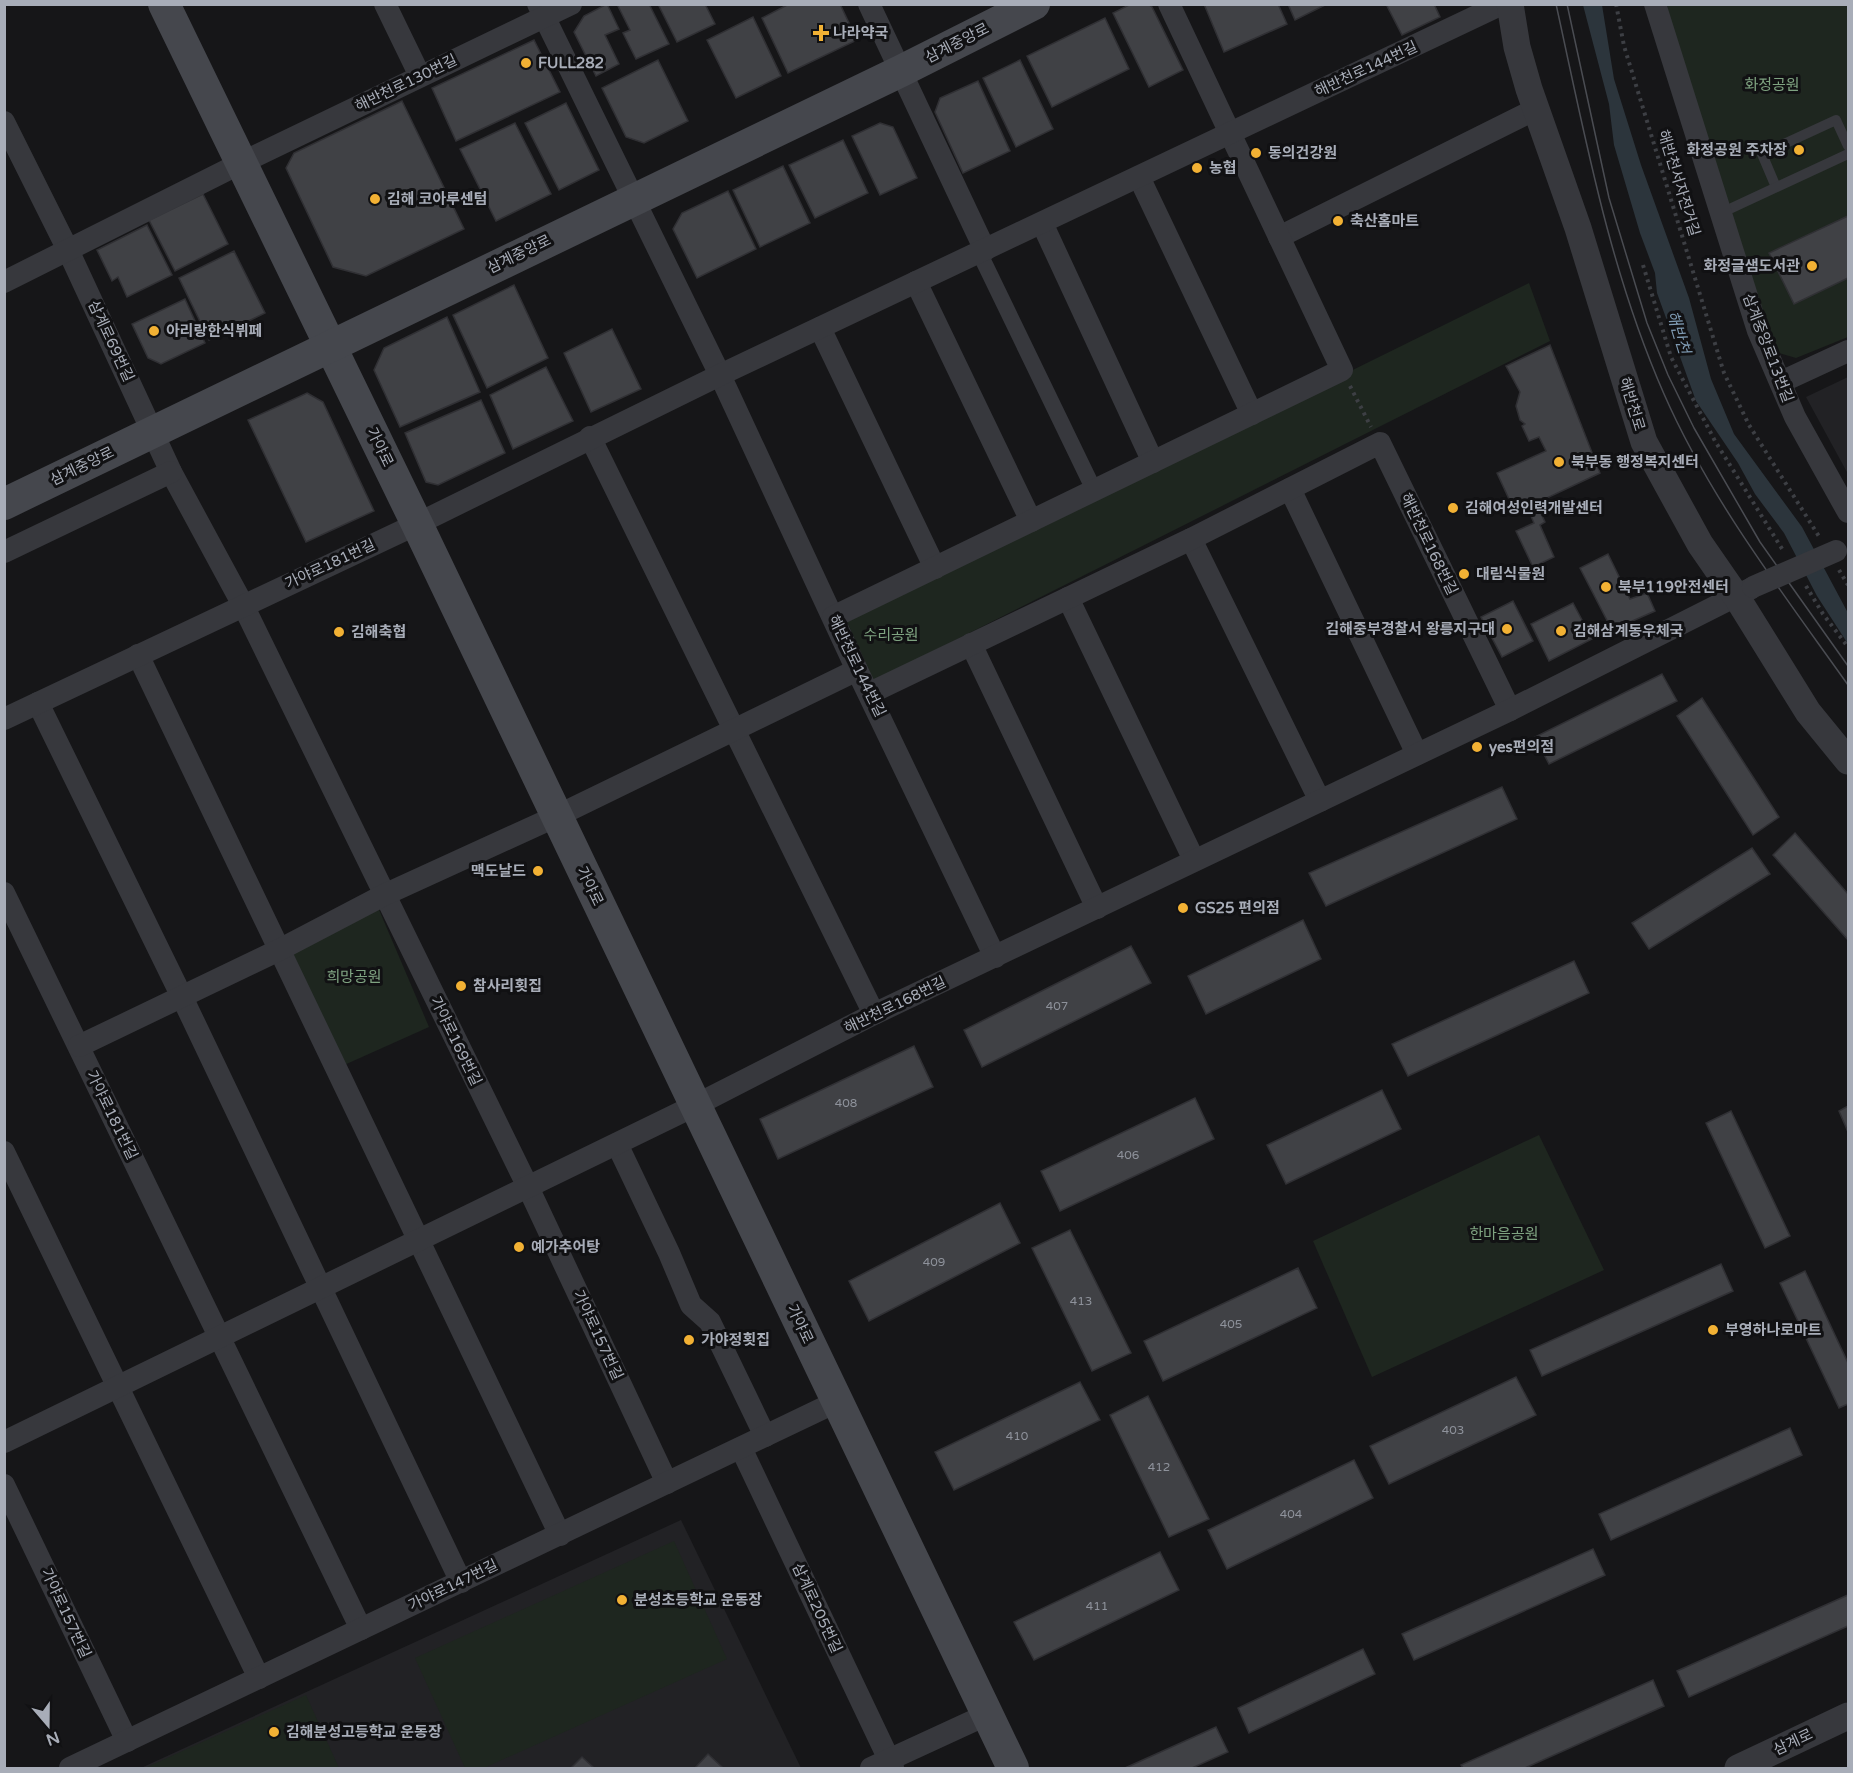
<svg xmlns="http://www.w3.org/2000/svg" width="1853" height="1773" font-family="'Varela Round','Noto Sans KR',sans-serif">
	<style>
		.built { fill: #222225 }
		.green { fill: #1e261f }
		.water { fill: #2c353c }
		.building { fill: #404145; stroke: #303034; stroke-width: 1.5 }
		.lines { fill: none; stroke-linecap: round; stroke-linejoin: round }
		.path { stroke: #3d3f44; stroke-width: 4; stroke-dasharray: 3 4.5; stroke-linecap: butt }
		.service { stroke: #37383d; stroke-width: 10 }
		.pedestrian { stroke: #37383d; stroke-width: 16 }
		.minor { stroke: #37383d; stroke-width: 22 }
		.tertiary { stroke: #37383d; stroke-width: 27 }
		.secondary { stroke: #45474d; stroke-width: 32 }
		.tram { stroke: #4a4c52; stroke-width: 1.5 }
		.minor-bridge { stroke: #37383d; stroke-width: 22 }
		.poi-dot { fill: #f2b134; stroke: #111113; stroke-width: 2 }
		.labels { text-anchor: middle; stroke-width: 6; stroke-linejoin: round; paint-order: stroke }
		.number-label { font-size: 12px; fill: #8e929b }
		.poi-label { font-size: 15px; font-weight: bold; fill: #a8adb8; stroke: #111113; text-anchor: start }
		.street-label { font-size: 15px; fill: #a8adb8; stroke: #111113 }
		.park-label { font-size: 15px; fill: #7fa381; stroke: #111113 }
		.water-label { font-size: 16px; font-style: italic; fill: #7f9bb3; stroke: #111113 }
	</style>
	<rect width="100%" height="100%" fill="#161618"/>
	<g class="built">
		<polygon points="1848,377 1848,474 1806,397"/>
		<polygon points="681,1520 801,1768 141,1768"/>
	</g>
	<g class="green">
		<polygon points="1667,5 1848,5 1848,337 1796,358 1779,353 1753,285 1671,27"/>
		<polygon points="1529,283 1550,341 874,681 846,620"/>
		<polygon points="377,905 429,1027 342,1066 287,950"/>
		<polygon points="1539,1135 1604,1270 1372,1377 1313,1241"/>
		<polygon points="674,1541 727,1659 484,1768 465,1768 415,1658"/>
		<polygon points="306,1695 339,1768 145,1768"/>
	</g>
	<polygon class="water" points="1583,5 1602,5 1614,79 1641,165 1689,298 1711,379 1734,434 1802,527 1848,613 1848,644 1817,596 1784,533 1755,494 1738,463 1696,401 1657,293 1655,273 1640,233 1614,145 1609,104"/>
	<g class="building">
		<polygon points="607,4 619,29 605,35 619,64 596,76 574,32 584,16"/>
		<polygon points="617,4 649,4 669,44 636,59 623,33 630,30"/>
		<polygon points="658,4 705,4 715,24 677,42"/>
		<polygon points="789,4 840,4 857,40 788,73 762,18"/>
		<polygon points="1131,4 1148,4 1152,7 1183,70 1149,87 1113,13"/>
		<polygon points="1204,4 1278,4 1287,24 1224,52"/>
		<polygon points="1288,4 1327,4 1295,20"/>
		<polygon points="1386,4 1434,4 1440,17 1402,35"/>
		<polygon points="753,17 781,76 736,98 707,40"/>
		<polygon points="1105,18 1129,69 1052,107 1027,56"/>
		<polygon points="534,40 560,92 456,141 432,88"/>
		<polygon points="658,60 688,121 644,143 626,137 602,88"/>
		<polygon points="1020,60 1053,129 1016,147 983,78"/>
		<polygon points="978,81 1010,151 963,173 935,112 940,98"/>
		<polygon points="402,101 464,229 366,276 333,267 286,168 294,153"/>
		<polygon points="566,103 599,170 559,190 525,123"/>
		<polygon points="515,123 551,194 496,221 460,149"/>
		<polygon points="880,123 893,127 917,178 880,195 852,136"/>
		<polygon points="843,140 868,193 815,218 789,165"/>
		<polygon points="783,166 810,223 760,247 733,190"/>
		<polygon points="728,191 756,249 697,278 673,229 682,213"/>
		<polygon points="203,194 228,244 175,271 149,220"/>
		<polygon points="1848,216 1848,278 1794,304 1769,253"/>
		<polygon points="147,225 172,275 127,297 118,277 112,281 97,250"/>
		<polygon points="234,251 265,313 209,340 179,278"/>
		<polygon points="514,285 548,358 487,388 453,315"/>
		<polygon points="185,299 205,343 161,364 148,358 132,324"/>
		<polygon points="447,317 480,392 400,427 374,370 384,348"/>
		<polygon points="612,329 641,389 591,412 564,353"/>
		<polygon points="1550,345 1600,473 1536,503 1545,522 1540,525 1554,557 1533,567 1516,531 1534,523 1527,507 1515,512 1497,473 1546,451 1539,437 1529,441 1522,426 1525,424 1520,420 1516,406 1520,392 1506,366"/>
		<polygon points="546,367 573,421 513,449 490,395"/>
		<polygon points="307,393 323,402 374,511 306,542 248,420"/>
		<polygon points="481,400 505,453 438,485 426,482 405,433"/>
		<polygon points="1608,554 1630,599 1647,593 1655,611 1612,630 1580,568"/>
		<polygon points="1513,601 1533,641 1502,657 1481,617"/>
		<polygon points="1573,603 1592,639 1549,661 1531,624"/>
		<polygon points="1662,674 1677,701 1549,764 1535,737"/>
		<polygon points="1702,698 1779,817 1753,835 1677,716"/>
		<polygon points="1502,787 1517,819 1326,906 1309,873"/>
		<polygon points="1795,833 1848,894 1848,940 1773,855"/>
		<polygon points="1752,848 1770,874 1649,949 1632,923"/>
		<polygon points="1303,920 1321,959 1206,1014 1188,976"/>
		<polygon points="1131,946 1151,983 982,1067 964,1030"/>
		<polygon points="1574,961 1589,993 1408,1076 1392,1044"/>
		<polygon points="914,1046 933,1087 778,1159 760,1119"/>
		<polygon points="1382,1090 1401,1129 1286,1184 1267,1145"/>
		<polygon points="1195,1098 1214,1139 1060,1211 1041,1171"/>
		<polygon points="1848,1106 1848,1132 1839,1111"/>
		<polygon points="1731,1111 1790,1236 1765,1248 1706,1123"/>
		<polygon points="1000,1203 1020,1243 869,1321 849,1281"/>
		<polygon points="1070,1230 1131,1353 1092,1371 1032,1248"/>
		<polygon points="1721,1264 1733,1291 1542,1376 1530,1350"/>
		<polygon points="1298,1268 1317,1308 1163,1381 1144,1341"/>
		<polygon points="1805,1271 1848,1363 1848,1404 1839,1408 1780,1283"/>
		<polygon points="1516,1377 1536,1415 1389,1484 1370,1446"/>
		<polygon points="1080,1382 1100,1420 954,1490 935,1452"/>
		<polygon points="1148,1396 1209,1519 1169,1537 1110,1415"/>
		<polygon points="1790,1428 1802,1455 1611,1540 1599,1514"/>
		<polygon points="1354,1460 1373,1498 1227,1569 1208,1530"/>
		<polygon points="1593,1549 1605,1575 1414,1660 1402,1634"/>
		<polygon points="1160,1552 1179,1590 1034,1660 1014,1622"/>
		<polygon points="1848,1595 1848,1626 1689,1697 1677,1671"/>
		<polygon points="1363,1649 1375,1674 1249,1733 1238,1708"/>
		<polygon points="1653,1680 1664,1706 1525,1768 1463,1768 1461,1765"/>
		<polygon points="1216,1727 1228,1752 1192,1768 1125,1768"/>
		<polygon points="708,1754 723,1768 695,1768"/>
		<polygon points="582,1757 594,1768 571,1768"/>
	</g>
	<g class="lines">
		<g class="path">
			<polyline points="1616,4 1624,46 1724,373 1749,425 1820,538"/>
			<polyline points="1643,265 1671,357 1715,441 1784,552"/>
			<polyline points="1350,386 1371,427"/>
			<polyline points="1839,570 1848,585"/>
			<polyline points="1806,586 1823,614 1848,647"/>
		</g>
		<g class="service">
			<polyline points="1776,187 1762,154 1836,120 1848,146"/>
			<polyline points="1721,213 1848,154"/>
		</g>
		<polyline class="pedestrian" points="979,252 1094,490"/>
		<g class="minor">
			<polyline points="385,4 420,76"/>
			<polyline points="538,4 720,375 857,670 995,957"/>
			<polyline points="869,4 985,250"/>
			<polyline points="1655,4 1758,331 1795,417 1848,512"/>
			<polyline points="4,122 68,250 171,472 243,605 528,1187 667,1483"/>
			<polyline points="1139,177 1252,414"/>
			<polyline points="1042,223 1153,462"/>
			<polyline points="1279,237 1536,109"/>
			<polyline points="4,282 241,163 571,4"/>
			<polyline points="916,282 1031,521"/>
			<polyline points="820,328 935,568"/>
			<polyline points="1781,382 1848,351"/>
			<polyline points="590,437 874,1014"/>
			<polyline points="1290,489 1417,754"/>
			<polyline points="1191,539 1320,801"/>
			<polyline points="4,552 171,472"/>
			<polyline points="1068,598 1194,860"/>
			<polyline points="833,617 1342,370 1169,4"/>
			<polyline points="971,644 1097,908"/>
			<polyline points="138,655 560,1535"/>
			<polyline points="870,693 1191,539 1380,443 1510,710"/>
			<polyline points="38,703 182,997 461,1582"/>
			<polyline points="4,719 417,524 720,375 1502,4"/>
			<polyline points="4,893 361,1629"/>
			<polyline points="79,1046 279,950 384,895 557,816 857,670"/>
			<polyline points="617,1144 669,1253 691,1305 710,1322 765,1436"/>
			<polyline points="4,1152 259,1678"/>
			<polyline points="4,1442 696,1105 874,1014 1510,710 1750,589"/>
			<polyline points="741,1448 893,1768"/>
			<polyline points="4,1485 127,1741"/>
			<polyline points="70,1768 836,1402"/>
			<polyline points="871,1768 986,1715"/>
		</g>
		<g class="tertiary">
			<polyline points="1510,4 1517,47 1529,89 1578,228 1644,442 1700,544 1736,596 1808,712 1848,761"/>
			<polyline points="1738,1768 1848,1716"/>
		</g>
		<g class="secondary">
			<polyline points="164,4 417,524 1013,1768"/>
			<polyline points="4,504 901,71 1034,4"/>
		</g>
		<g class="tram">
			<path d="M 1556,4 C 1585,136 1609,269 1664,394 C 1710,499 1782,592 1848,685"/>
			<polyline points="1567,4 1609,198 1647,323 1668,375 1694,428 1760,542 1848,666"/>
		</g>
		<polyline class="minor-bridge" points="1753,587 1836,551"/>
	</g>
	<g class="poi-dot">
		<path d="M818 24h6v6h6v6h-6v6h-6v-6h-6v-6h6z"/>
		<circle cx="526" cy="63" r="6"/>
		<circle cx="1799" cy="150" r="6"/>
		<circle cx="1256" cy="153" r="6"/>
		<circle cx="1197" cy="168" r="6"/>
		<circle cx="375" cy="199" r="6"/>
		<circle cx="1338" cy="221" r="6"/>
		<circle cx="1812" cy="266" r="6"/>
		<circle cx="154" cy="331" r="6"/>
		<circle cx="1559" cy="462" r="6"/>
		<circle cx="1453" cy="508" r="6"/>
		<circle cx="1464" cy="574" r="6"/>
		<circle cx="1606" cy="587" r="6"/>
		<circle cx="1507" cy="629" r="6"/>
		<circle cx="1561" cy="631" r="6"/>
		<circle cx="339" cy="632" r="6"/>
		<circle cx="1477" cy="747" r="6"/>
		<circle cx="538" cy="871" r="6"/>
		<circle cx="1183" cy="908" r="6"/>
		<circle cx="461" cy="986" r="6"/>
		<circle cx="519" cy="1247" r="6"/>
		<circle cx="1713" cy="1330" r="6"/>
		<circle cx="689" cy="1340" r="6"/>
		<circle cx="622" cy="1600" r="6"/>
		<circle cx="274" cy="1732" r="6"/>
	</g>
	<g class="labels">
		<g class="number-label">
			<text x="1057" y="1010">407</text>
			<text x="846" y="1107">408</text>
			<text x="1128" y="1159">406</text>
			<text x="934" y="1266">409</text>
			<text x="1081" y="1305">413</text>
			<text x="1231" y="1328">405</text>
			<text x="1453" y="1434">403</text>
			<text x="1017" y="1440">410</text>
			<text x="1159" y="1471">412</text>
			<text x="1291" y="1518">404</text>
			<text x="1097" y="1610">411</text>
		</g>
		<g class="poi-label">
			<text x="833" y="38">나라약국</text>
			<text x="538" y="68">FULL282</text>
			<text x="1787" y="155" text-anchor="end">화정공원 주차장</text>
			<text x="1268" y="158">동의건강원</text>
			<text x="1209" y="173">농협</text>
			<text x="387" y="204">김해 코아루센텀</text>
			<text x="1350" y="226">축산홈마트</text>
			<text x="1800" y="271" text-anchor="end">화정글샘도서관</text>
			<text x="166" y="336">아리랑한식뷔페</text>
			<text x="1571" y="467">북부동 행정복지센터</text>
			<text x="1465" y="513">김해여성인력개발센터</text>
			<text x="1476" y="579">대림식물원</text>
			<text x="1618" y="592">북부119안전센터</text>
			<text x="1495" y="634" text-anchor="end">김해중부경찰서 왕릉지구대</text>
			<text x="1573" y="636">김해삼계동우체국</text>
			<text x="351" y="637">김해축협</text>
			<text x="1489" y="752">yes편의점</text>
			<text x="526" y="876" text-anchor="end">맥도날드</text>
			<text x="1195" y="913">GS25 편의점</text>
			<text x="473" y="991">참사리횟집</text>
			<text x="531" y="1252">예가추어탕</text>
			<text x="1725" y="1335">부영하나로마트</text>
			<text x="701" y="1345">가야정횟집</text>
			<text x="634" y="1605">분성초등학교 운동장</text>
			<text x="286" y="1737">김해분성고등학교 운동장</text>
		</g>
		<g class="street-label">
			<text transform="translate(957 43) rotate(-27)" y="5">삼계중앙로</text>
			<text transform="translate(1366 69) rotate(-25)" y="5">해반천로144번길</text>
			<text transform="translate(406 83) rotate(-26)" y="5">해반천로130번길</text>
			<text transform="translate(1679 183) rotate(73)" y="5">해반천서자전거길</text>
			<text transform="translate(519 254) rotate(-26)" y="5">삼계중앙로</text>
			<text transform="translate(111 341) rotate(65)" y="5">삼계로69번길</text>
			<text transform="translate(1768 348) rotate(69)" y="5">삼계중앙로13번길</text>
			<text transform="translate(1632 404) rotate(73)" y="5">해반천로</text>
			<text transform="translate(380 447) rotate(64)" y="5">가야로</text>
			<text transform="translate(82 466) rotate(-26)" y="5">삼계중앙로</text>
			<text transform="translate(1429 544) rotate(64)" y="5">해반천로168번길</text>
			<text transform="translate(330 564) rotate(-25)" y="5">가야로181번길</text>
			<text transform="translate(857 666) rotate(64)" y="5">해반천로144번길</text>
			<text transform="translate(590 886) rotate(64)" y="5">가야로</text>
			<text transform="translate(895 1005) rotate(-26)" y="5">해반천로168번길</text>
			<text transform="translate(456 1041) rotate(64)" y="5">가야로169번길</text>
			<text transform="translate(112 1115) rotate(64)" y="5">가야로181번길</text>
			<text transform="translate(800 1324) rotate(65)" y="5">가야로</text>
			<text transform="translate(598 1335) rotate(65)" y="5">가야로157번길</text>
			<text transform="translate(453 1585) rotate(-26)" y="5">가야로147번길</text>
			<text transform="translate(817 1608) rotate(65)" y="5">삼계로205번길</text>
			<text transform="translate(66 1613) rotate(65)" y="5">가야로157번길</text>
			<text transform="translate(1793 1742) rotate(-25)" y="5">삼계로</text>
		</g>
		<g class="park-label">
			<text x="1772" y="90">화정공원</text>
			<text x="891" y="640">수리공원</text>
			<text x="354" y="982">희망공원</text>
			<text x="1504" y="1239">한마음공원</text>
		</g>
		<g class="water-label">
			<text transform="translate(1679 332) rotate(73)" y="6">해반천</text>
		</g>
	</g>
	<rect width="1853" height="1773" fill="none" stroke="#a8adb8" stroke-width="12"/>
	<g transform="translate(48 1725) rotate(160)" stroke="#111113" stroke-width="4.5" paint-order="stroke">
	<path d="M0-4.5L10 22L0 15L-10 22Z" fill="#a8adb8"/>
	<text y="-9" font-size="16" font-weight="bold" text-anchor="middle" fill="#a8adb8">N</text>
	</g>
</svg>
